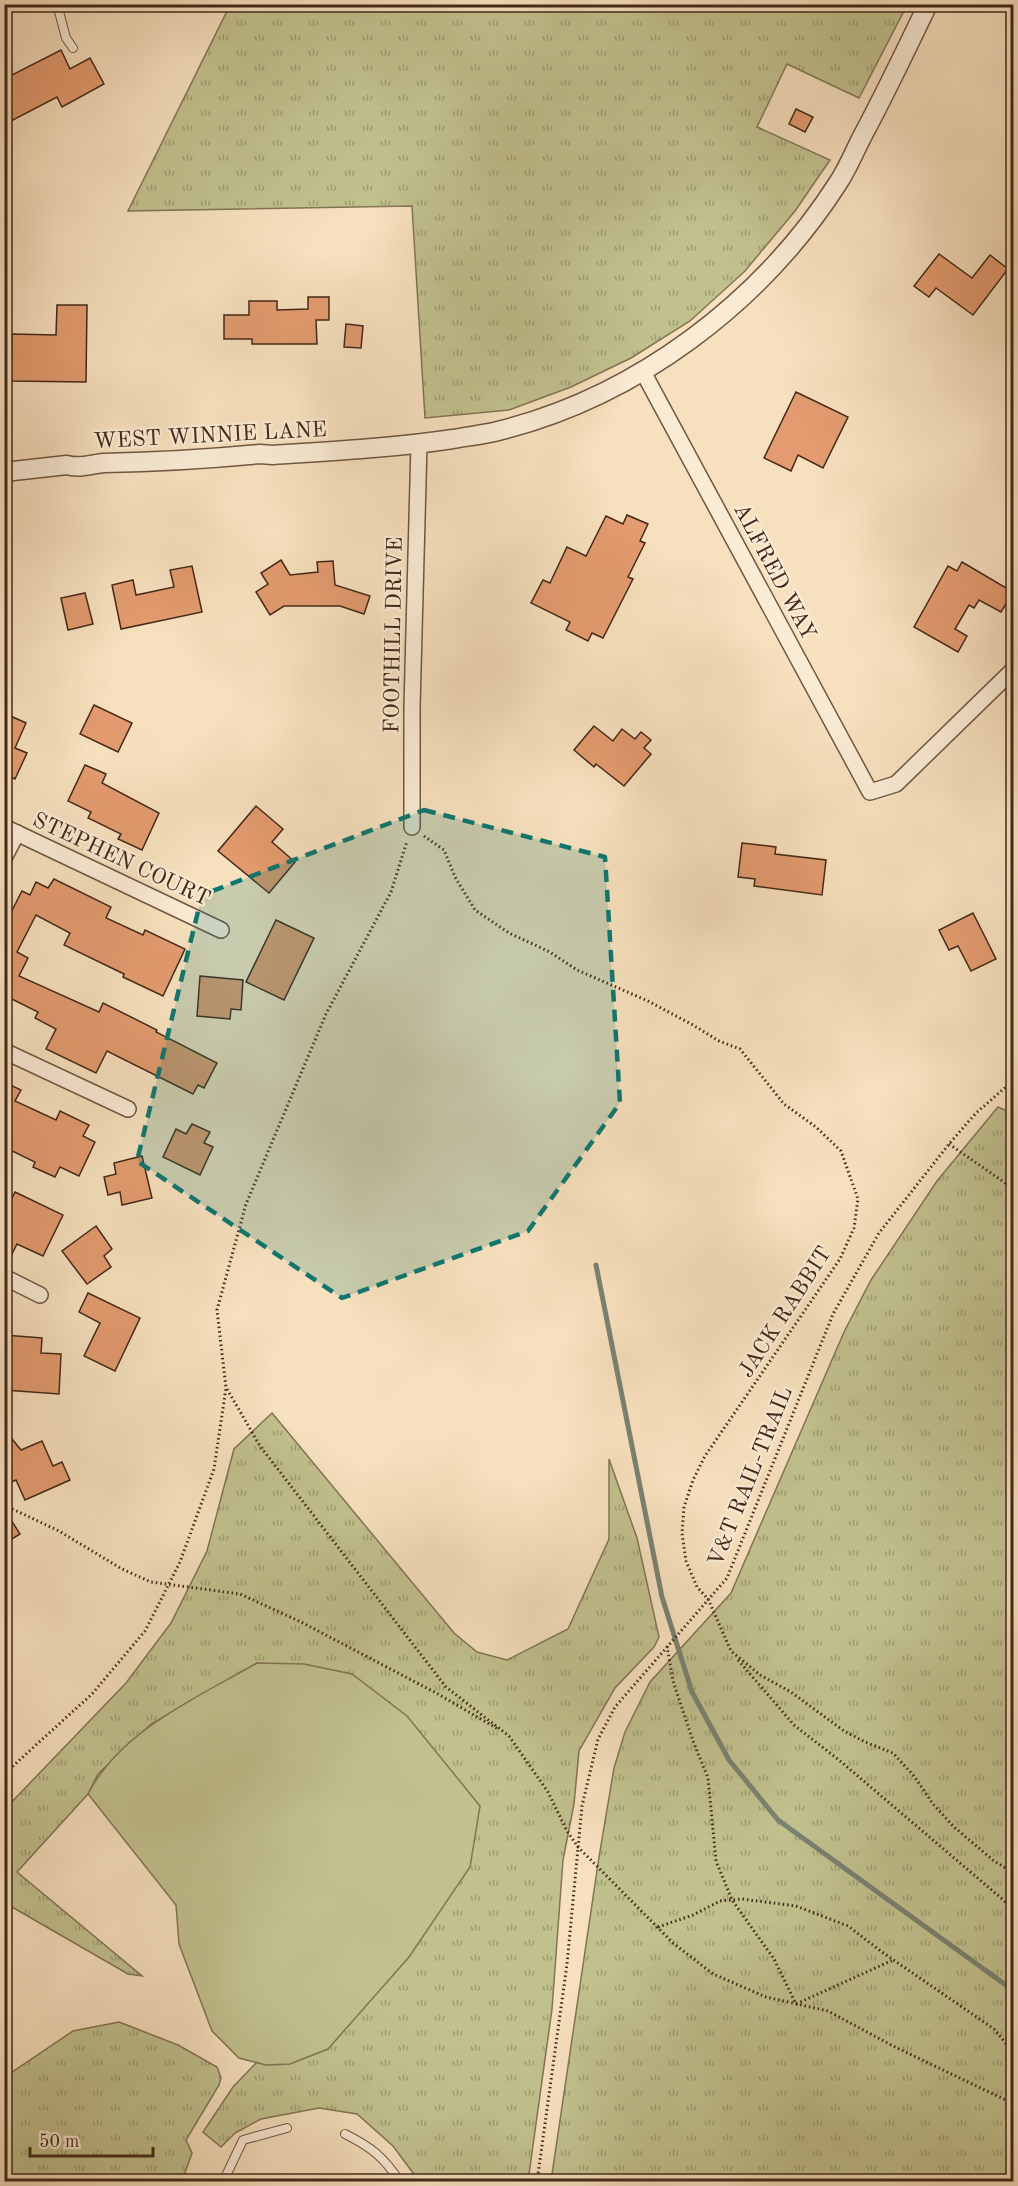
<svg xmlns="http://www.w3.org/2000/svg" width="1018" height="2186" font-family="'Old Standard TT',serif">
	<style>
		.grass { fill: url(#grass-tufts); stroke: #827454; stroke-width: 1.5 }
		.pitch { fill: #c1c18e; stroke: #827454; stroke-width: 1.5 }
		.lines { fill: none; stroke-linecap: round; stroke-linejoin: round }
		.stream { stroke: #7a8271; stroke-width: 5 }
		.building { fill: #e39b6f; stroke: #432819; stroke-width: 1.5 }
		.service-casing { stroke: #705642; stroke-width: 10 }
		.minor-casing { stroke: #705642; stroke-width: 18 }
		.tertiary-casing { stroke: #705642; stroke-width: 21 }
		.path { stroke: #432819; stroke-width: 3; stroke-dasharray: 1.5 3; stroke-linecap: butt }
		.service { stroke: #faebd5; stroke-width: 8 }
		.minor { stroke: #faebd5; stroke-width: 15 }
		.tertiary { stroke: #faebd5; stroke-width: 18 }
		.marked { fill: #0f766e; fill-opacity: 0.2; stroke: #0f766e; stroke-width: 4.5; stroke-dasharray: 12 8; stroke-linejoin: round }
		.labels { text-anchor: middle; stroke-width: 4.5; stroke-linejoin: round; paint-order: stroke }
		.street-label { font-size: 22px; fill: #432819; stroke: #faebd5 }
	</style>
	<defs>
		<pattern id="grass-tufts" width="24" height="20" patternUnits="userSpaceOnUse" patternTransform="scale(1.5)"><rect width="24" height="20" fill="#c1c18e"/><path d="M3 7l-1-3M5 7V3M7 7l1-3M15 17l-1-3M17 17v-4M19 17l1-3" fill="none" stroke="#9e9d73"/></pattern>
	</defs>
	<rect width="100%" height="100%" fill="#f7e0be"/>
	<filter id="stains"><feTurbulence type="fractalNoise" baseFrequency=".00333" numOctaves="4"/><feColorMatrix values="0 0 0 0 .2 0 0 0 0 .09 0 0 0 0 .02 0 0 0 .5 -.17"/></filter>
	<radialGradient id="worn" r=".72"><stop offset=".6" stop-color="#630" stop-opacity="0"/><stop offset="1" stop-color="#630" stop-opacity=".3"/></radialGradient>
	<g class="grass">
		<polygon points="230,5 230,4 907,5 859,98 787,64 757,127 830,160 795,211 745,271 690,321 631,358 571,387 509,410 425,418 412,206 128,211"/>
		<polygon points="998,1107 1014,1114 1013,2181 551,2181 599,1857 614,1768 625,1732 650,1682 731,1593 844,1332 871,1280 937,1181"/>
		<polygon points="272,1413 454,1633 477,1652 507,1660 568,1629 609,1539 609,1459 637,1538 659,1637 654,1647 615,1688 579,1751 574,1804 563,1860 552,2009 528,2181 419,2181 393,2146 357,2114 319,2108 261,2119 235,2133 221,2147 203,2132 233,2087 257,2062 266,2065 257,1663 151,1724 98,1774 88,1794 17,1872 142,1976 128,1974 5,1903 5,1809 126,1683 171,1623 207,1551 234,1449"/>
		<polygon points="119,2022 178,2045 217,2067 221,2078 219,2085 186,2140 192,2153 182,2181 5,2181 5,2077 73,2031"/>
	</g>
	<path class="pitch" d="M 257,1663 L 304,1664 L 352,1674 L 407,1716 L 480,1806 L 470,1867 L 409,1957 L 328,2049 L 290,2064 L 266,2065 L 239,2058 L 212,2031 L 179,1944 L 176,1905 L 88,1794 C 121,1730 198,1697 257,1663 Z"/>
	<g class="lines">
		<polyline class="stream" points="596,1265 662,1597 692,1692 729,1760 778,1820 1014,1991"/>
	</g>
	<g class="building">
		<polygon points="61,50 70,69 90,58 104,84 62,107 57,97 11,121 4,107 4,96 11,92 4,79"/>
		<polygon points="796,109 813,117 805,132 789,124"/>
		<polygon points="939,254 972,278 990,255 1008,269 973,315 936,288 929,297 914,286"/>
		<polygon points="308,297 329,297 329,320 316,320 317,344 252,344 252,339 224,339 224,315 249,315 249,301 277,301 277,310 308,309"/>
		<polygon points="57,305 87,305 86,382 11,381 12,334 56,335"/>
		<polygon points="346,324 363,326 361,348 344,347"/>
		<polygon points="796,392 848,417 823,468 798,455 791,471 764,458"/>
		<polygon points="627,515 648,524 640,541 645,543 628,577 633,579 603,638 592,633 588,641 566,630 570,622 531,603 543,580 550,583 567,547 586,556 606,516 623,524"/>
		<polygon points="281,560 290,575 318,572 317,562 333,561 335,585 370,596 364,614 340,606 284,606 270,615 256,592 268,584 261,573"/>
		<polygon points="962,562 1013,592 1001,612 979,600 974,608 969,605 955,629 967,636 958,652 914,627 948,566 957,571"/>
		<polygon points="192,566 202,612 121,629 112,585 133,580 136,595 174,587 170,570"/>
		<polygon points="85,593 93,624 68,630 61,598"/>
		<polygon points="94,705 132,723 118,752 80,734"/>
		<polygon points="4,713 26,723 15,748 27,753 15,779 4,774"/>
		<polygon points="594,726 613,741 622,729 635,739 641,732 651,740 644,748 651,754 624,786 596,764 594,767 574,750"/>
		<polygon points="85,765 106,774 102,783 159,813 142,850 118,839 121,834 88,818 91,812 68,801"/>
		<polygon points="256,806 283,829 272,842 295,862 269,893 218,851"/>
		<polygon points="742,843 776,847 775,854 826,860 822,895 754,886 755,879 738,877"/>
		<polygon points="54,879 111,907 106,918 143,935 145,930 185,949 163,996 123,977 124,974 64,945 70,933 36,915 17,952 28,958 19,976 99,1012 103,1003 157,1030 156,1032 217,1063 204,1088 198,1085 193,1094 107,1051 96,1073 46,1049 56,1029 35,1018 38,1012 8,997 4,1003 4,926 22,891 30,895 36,882 48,888"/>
		<polygon points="973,913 996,959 971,971 958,946 949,950 939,930"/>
		<polygon points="276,920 314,938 284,1000 246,982"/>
		<polygon points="200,976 243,980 241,1010 231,1009 230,1019 197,1016"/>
		<polygon points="4,1082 21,1090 15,1101 56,1120 60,1111 89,1125 83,1136 95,1142 79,1176 60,1167 55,1177 33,1167 35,1162 4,1147"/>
		<polygon points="192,1124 210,1132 204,1143 213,1147 200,1175 163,1157 176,1129 186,1134"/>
		<polygon points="142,1156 152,1198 122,1205 120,1192 108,1195 104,1177 116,1174 114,1163"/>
		<polygon points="15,1192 63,1215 43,1256 17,1244 5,1268 4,1214"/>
		<polygon points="96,1226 112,1249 104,1256 111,1267 87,1284 62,1251"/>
		<polygon points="88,1293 140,1318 115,1371 84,1356 100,1323 79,1312"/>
		<polygon points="4,1335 42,1338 41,1353 61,1354 59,1394 4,1390"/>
		<polygon points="4,1429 21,1450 42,1441 53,1466 62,1462 70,1480 25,1500 16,1480 4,1485"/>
		<polygon points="4,1509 20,1534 4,1544"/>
	</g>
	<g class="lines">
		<defs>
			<g id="service">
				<polyline points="57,4 66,38 73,48"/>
				<path d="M 345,2134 C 371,2147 384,2157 400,2182"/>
				<polyline points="223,2182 243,2140 287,2128"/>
			</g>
			<g id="minor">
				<polyline points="642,370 870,792 896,784 1014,669"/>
				<polyline points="4,827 221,930"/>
				<polyline points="412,827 412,707 419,444"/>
				<polyline points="4,858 17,833"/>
				<polyline points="4,1051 128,1109"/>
				<polyline points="4,1277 40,1295"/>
			</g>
			<path id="tertiary" d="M 4,472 L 67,465 C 79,469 92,464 104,463 C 156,462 208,459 260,454 L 273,455 C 333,451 393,448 453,439 C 468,436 483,435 498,431 C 636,397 761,303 838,183 C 848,168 855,150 863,135 C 886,92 907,48 928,4"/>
		</defs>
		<use href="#service" class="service-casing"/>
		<use href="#minor" class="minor-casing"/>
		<use href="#tertiary" class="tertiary-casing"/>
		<g class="path">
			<polyline points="424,836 444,850 455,877 475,910 509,933 550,952 577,970 648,1001 693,1025 719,1041 740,1049 784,1104 816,1127 841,1151 858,1199 854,1228 840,1259 705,1456 693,1480 684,1507 682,1533 686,1561 697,1587 708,1599 731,1651 760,1675 791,1692 844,1731 865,1742 893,1753 914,1776 933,1804 954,1827 994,1861 1014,1873"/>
			<polyline points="949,1144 1014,1189"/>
			<polyline points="227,1389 260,1446 446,1687 509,1736 548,1792 567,1831 578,1847 673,1943 713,1974 766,1997 828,2011 893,2046 1014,2104"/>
			<polyline points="4,1505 59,1531 122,1569 151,1582 240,1594 301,1622 438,1694 498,1729"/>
			<polyline points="667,1646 673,1681 693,1741 708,1778 716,1861 732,1900 774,1959 796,2004 893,1960"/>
			<polyline points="738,1660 794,1725 839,1760 1014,1909"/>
			<polyline points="4,1777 14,1765 92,1694 145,1631 180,1562 214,1469 226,1388 217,1310 246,1204 326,1014 391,892 407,841"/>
			<polyline points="658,1927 693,1915 720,1901 742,1899 796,1906 848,1926 882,1952 994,2029 1014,2053"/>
			<polyline points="537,2182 567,1964 582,1806 598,1739 615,1707 727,1578 833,1314 879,1233 949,1144 976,1113 1014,1080"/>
		</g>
		<use href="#service" class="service"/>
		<use href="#minor" class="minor"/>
		<use href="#tertiary" class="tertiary"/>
	</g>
	<path class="marked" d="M 424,810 L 605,857 L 620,1103 L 528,1231 L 342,1298 L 137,1161 L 202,895 Z"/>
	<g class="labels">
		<g class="street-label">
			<text transform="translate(210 434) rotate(-3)" y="8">WEST WINNIE LANE</text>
			<text transform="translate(776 571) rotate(62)" y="8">ALFRED WAY</text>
			<text transform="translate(392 635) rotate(-89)" y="8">FOOTHILL DRIVE</text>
			<text transform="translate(122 858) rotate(25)" y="8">STEPHEN COURT</text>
			<text transform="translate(784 1311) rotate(-57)" y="8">JACK RABBIT</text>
			<text transform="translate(749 1476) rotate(-68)" y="8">V&amp;T RAIL-TRAIL</text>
		</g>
	</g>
	<rect width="1018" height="2186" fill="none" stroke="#f7e0be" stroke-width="24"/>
	<rect x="6" y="6" width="1006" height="2174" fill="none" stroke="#432819" stroke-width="3"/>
	<rect x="12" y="12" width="994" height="2162" fill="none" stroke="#432819" stroke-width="1.5"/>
	<path d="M30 2147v9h123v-9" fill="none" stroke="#432819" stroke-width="3"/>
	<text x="39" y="2147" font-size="18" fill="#432819" stroke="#faebd5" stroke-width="4.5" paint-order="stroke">50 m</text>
	<rect width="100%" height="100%" filter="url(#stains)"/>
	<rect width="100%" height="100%" fill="url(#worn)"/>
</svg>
